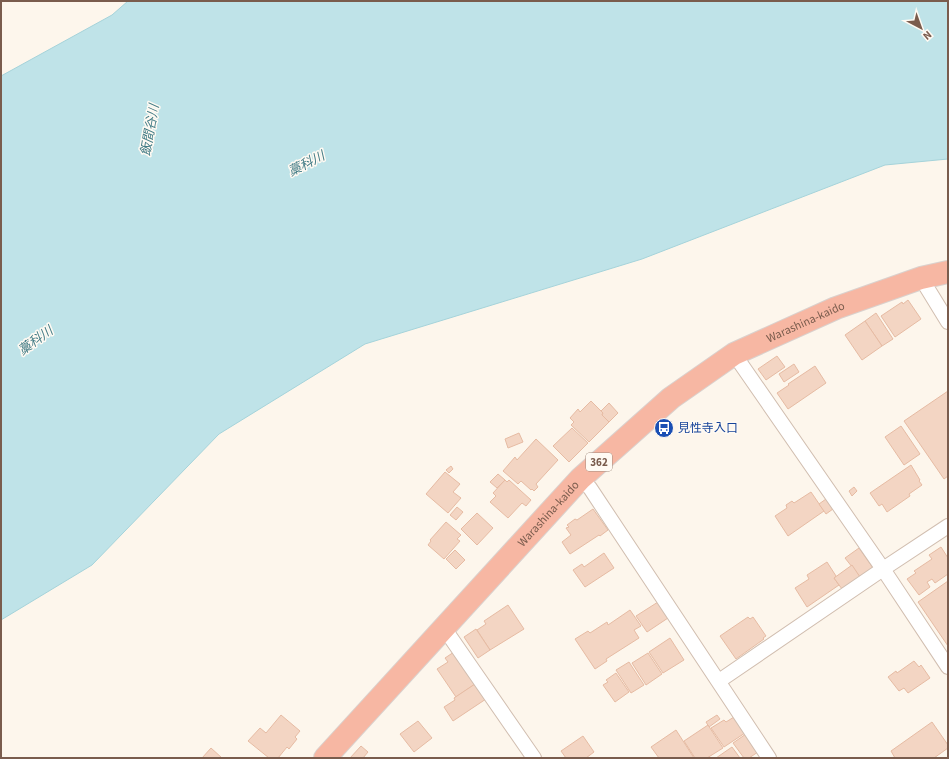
<svg xmlns="http://www.w3.org/2000/svg" width="949" height="759" font-family="'Source Sans 3','Noto Sans JP',sans-serif">
	<style>
		.water { fill: #bfe3e8; stroke: #a5d3da }
		.building { fill: #f3d5c3; stroke: #e6bba3 }
		.lines { fill: none; stroke-linecap: round; stroke-linejoin: round }
		.street-casing { stroke: #d1beb0; stroke-width: 16 }
		.highway-casing { stroke: #dad1cd; stroke-width: 24 }
		.street { stroke: #fff; stroke-width: 14 }
		.highway { stroke: #f7b7a3; stroke-width: 22 }
		.labels { text-anchor: middle; stroke-width: 3; stroke-linejoin: round; paint-order: stroke }
		.shield { fill: #fffaf3; stroke: #a28b7f; stroke-width: 1 }
		.shield-label { font-size: 11px; font-weight: bold; fill: #7a5c4d }
		.street-label { font-size: 12px; fill: #7a5c4d; stroke: #fffaf3 }
		.transit-label { font-size: 12px; fill: #164399; stroke: #fffaf3; text-anchor: start }
		.water-label { font-size: 13px; font-style: italic; fill: #437c86; stroke: #fffaf3 }
	</style>
	<rect width="100%" height="100%" fill="#fdf6ec"/>
	<polygon class="water" points="128,1 948,1 948,159 885,165 642,259 365,344 219,434 92,565 1,620 1,76 112,15"/>
	<g class="building">
		<polygon points="908,300 921,319 895,337 881,316 902,302 903,304"/>
		<polygon points="876,313 893,339 882,346 865,321"/>
		<polygon points="865,321 882,346 862,360 845,335"/>
		<polygon points="777,356 785,367 766,380 758,369"/>
		<polygon points="794,364 799,372 784,382 779,374"/>
		<polygon points="815,366 826,383 788,409 777,393 789,385 788,384"/>
		<polygon points="948,391 948,476 944,479 904,421"/>
		<polygon points="591,401 603,413 602,415 609,422 589,442 571,425 574,422 570,418 578,409 580,412"/>
		<polygon points="609,403 618,413 609,422 602,415 603,413 601,411"/>
		<polygon points="901,426 920,454 904,465 885,437"/>
		<polygon points="572,428 588,443 569,462 553,446"/>
		<polygon points="519,433 523,442 508,448 505,439"/>
		<polygon points="536,439 558,460 536,484 538,487 534,491 532,489 531,490 521,481 518,484 503,471 515,457 517,460"/>
		<polygon points="911,465 920,480 919,481 922,485 909,494 910,496 887,512 882,504 879,506 870,493"/>
		<polygon points="451,466 453,469 449,473 446,470"/>
		<polygon points="445,472 460,484 453,492 461,498 448,513 426,494"/>
		<polygon points="498,474 505,480 497,488 490,482"/>
		<polygon points="505,480 507,482 509,480 531,500 526,506 522,503 508,518 490,502 496,496 493,493"/>
		<polygon points="854,487 857,491 852,496 849,491"/>
		<polygon points="811,492 824,511 788,536 775,516 787,508 786,505 792,501 794,503"/>
		<polygon points="826,499 833,509 826,514 819,504"/>
		<polygon points="457,507 463,512 456,520 450,515"/>
		<polygon points="593,509 608,530 600,536 599,535 570,554 562,542 571,535 566,528 569,527 567,525 575,519 577,520"/>
		<polygon points="477,513 493,528 477,545 461,529"/>
		<polygon points="446,522 461,535 457,539 460,541 444,559 428,545 431,541 430,540"/>
		<polygon points="941,547 948,558 948,574 935,583 932,579 927,582 930,587 919,595 907,579 916,573 914,571 932,559 929,555"/>
		<polygon points="859,548 873,568 860,577 845,558"/>
		<polygon points="455,550 465,560 456,569 446,559"/>
		<polygon points="604,553 614,568 585,587 573,570 582,564 584,567"/>
		<polygon points="827,562 836,576 834,578 839,585 807,607 795,588 809,579 807,575"/>
		<polygon points="852,565 860,577 842,589 834,578"/>
		<polygon points="948,581 948,646 918,602"/>
		<polygon points="658,602 668,618 647,632 636,616"/>
		<polygon points="508,605 524,629 490,650 477,630 486,624 484,621"/>
		<polygon points="630,610 641,626 634,630 639,638 606,659 607,661 595,669 575,639 588,631 590,633 607,622 608,625"/>
		<polygon points="748,617 750,619 753,617 766,636 763,638 764,639 736,659 720,636"/>
		<polygon points="476,629 490,650 478,658 464,637"/>
		<polygon points="670,638 684,660 663,673 649,652"/>
		<polygon points="454,652 475,684 456,697 437,669 448,662 445,658"/>
		<polygon points="648,653 662,674 646,685 632,663"/>
		<polygon points="914,661 919,667 921,665 930,678 908,693 904,688 899,691 888,677 896,671 897,673"/>
		<polygon points="629,662 644,685 631,693 616,670"/>
		<polygon points="616,673 629,692 615,702 603,685 608,682 606,680"/>
		<polygon points="475,684 486,699 453,721 444,707 455,700 454,698"/>
		<polygon points="281,715 300,731 295,737 297,739 289,749 287,747 278,758 269,758 248,741 260,728 266,733"/>
		<polygon points="717,715 720,719 709,727 706,722"/>
		<polygon points="734,717 745,733 724,747 711,728 724,720 726,722"/>
		<polygon points="418,721 432,738 414,752 400,734"/>
		<polygon points="932,722 948,745 948,748 934,758 895,758 891,751"/>
		<polygon points="708,725 723,748 707,758 695,758 684,741"/>
		<polygon points="676,730 694,758 659,758 651,747"/>
		<polygon points="746,734 758,752 749,758 744,758 733,743"/>
		<polygon points="583,736 594,752 586,758 566,758 561,751"/>
		<polygon points="361,746 368,752 363,758 350,758"/>
		<polygon points="732,747 740,758 716,758"/>
		<polygon points="211,748 222,758 202,758"/>
	</g>
	<g class="lines">
		<defs>
			<g id="street">
				<polyline points="921,278 948,322"/>
				<polyline points="734,354 883,569 948,667"/>
				<polyline points="580,479 590,488 769,758"/>
				<polyline points="444,628 534,758"/>
				<polyline points="719,681 883,569 948,526"/>
			</g>
			<g id="highway">
				<path id="s1" d="M 325,758 L 580,479 L 671,398 L 734,354 L 836,308 L 921,278 L 948,272"/>
			</g>
		</defs>
		<use href="#street" class="street-casing"/>
		<use href="#highway" class="highway-casing"/>
		<use href="#street" class="street"/>
		<use href="#highway" class="highway"/>
	</g>
	<defs>
		<symbol id="bus-disc" viewBox="-11 -11 22 22"><circle r="9.5" fill="#1a4fb4" stroke="#fffaf3"/><path d="M-5-6H5V4H4V6H2V4H-2V6H-4V4H-5ZM-3.5-4V0h7V-4ZM-3.5 1.2v1.5H-2V1.2ZM2 1.2v1.5H3.5V1.2Z" fill="#fff"/></symbol>
	</defs>
	<g fill-rule="evenodd">
		<use href="#bus-disc" x="653" y="417" width="22" height="22"/>
	</g>
	<g class="labels">
		<rect class="shield" x="586" y="453" width="26" height="18" rx="3"/>
		<g class="shield-label">
			<text x="599" y="466">362</text>
		</g>
		<g class="street-label">
			<text dy="4" stroke="none"><textPath href="#s1" startOffset="655">Warashina-kaido</textPath></text>
			<text dy="4" stroke="none"><textPath href="#s1" startOffset="331">Warashina-kaido</textPath></text>
		</g>
		<g class="transit-label">
			<text x="678" y="432">見性寺入口</text>
		</g>
		<g class="water-label">
			<text transform="translate(149 130) rotate(-80)" y="5">飯間谷川</text>
			<text transform="translate(306 163) rotate(-27)" y="5">藁科川</text>
			<text transform="translate(35 340) rotate(-36)" y="5">藁科川</text>
		</g>
	</g>
	<rect width="949" height="759" fill="none" stroke="#7a5c4d" stroke-width="4"/>
	<g transform="translate(921 28) rotate(139)" stroke="#fffaf3" stroke-width="3" paint-order="stroke">
	<path d="M0-3L7 15L0 10L-7 15Z" fill="#7a5c4d"/>
	<text y="-6" font-size="11" font-weight="bold" text-anchor="middle" fill="#7a5c4d">N</text>
	</g>
</svg>
